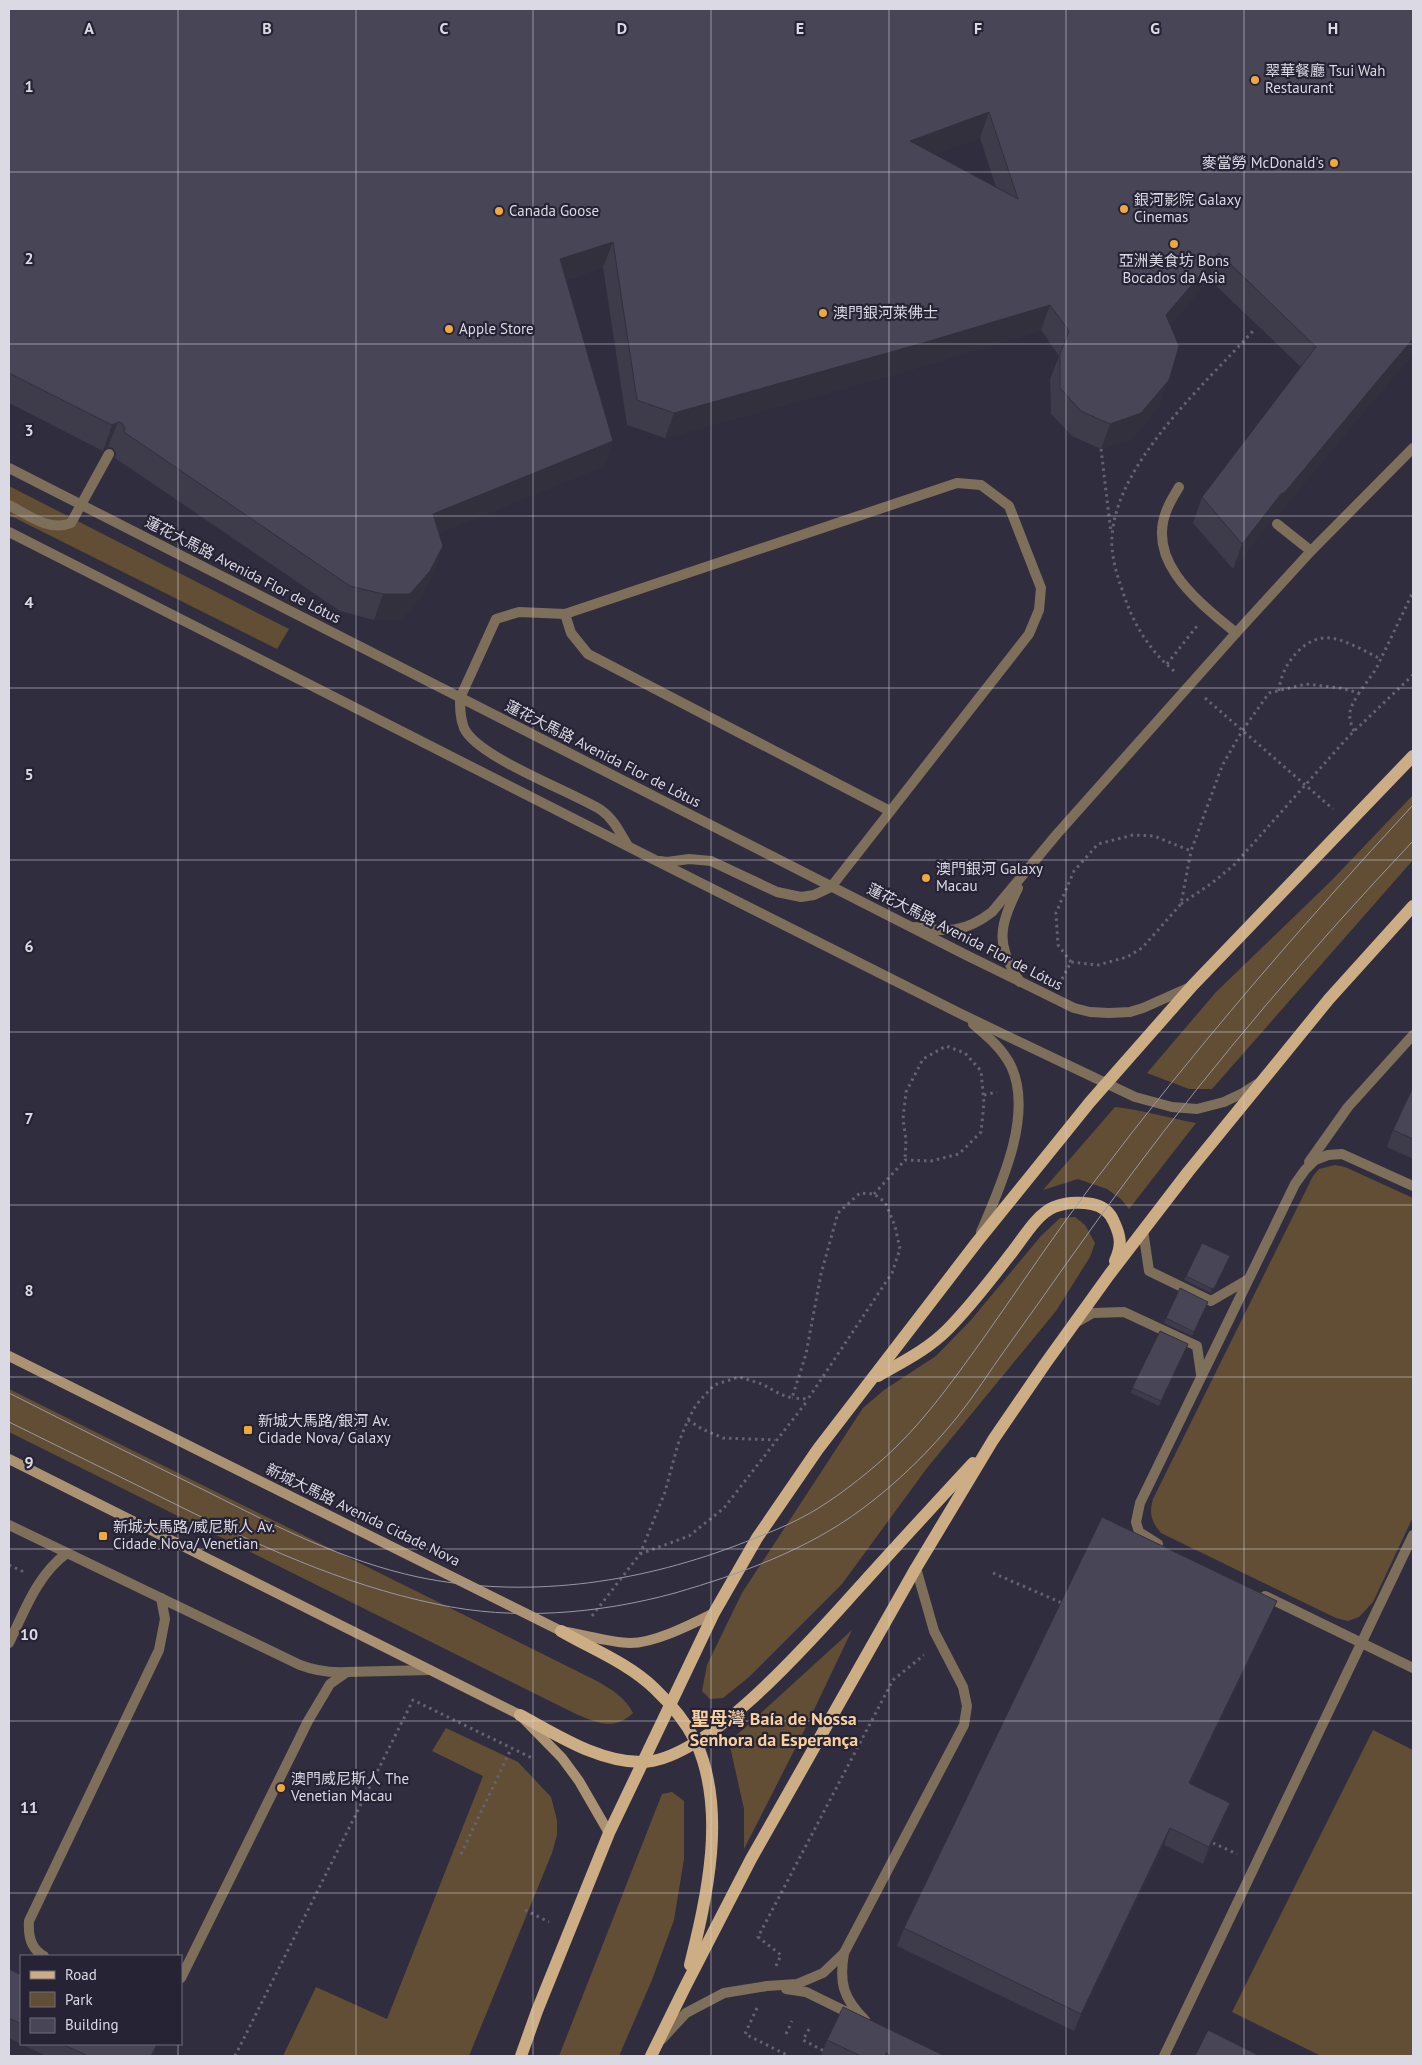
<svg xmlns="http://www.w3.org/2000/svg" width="1422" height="2065" font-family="'PT Sans','Noto Sans SC',sans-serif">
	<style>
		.green { fill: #624e34 }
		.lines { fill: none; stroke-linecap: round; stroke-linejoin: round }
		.path { stroke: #656271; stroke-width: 3; stroke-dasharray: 2.5 4; stroke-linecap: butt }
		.service { stroke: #7e6f5b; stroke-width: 10 }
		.minor { stroke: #7e6f5b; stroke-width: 10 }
		.secondary { stroke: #aa9273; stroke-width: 10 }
		.primary { stroke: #ccad84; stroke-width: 12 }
		.tram { stroke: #9997a4; stroke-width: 1 }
		.wall { fill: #3e3b4b; fill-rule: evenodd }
		.shaded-wall { fill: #32303d }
		.building { fill: #484557; stroke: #32303d; fill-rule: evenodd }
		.grid { fill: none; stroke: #dbd9e4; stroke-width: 1; stroke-opacity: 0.55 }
		.poi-dot { fill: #eea83c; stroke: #262334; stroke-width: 2 }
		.labels { text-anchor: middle; stroke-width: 4.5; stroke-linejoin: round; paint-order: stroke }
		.poi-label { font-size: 15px; fill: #dbd9e4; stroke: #262334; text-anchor: start }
		.street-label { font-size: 15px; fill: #dbd9e4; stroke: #262334 }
		.quarter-label { font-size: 18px; font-weight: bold; fill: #f8d09d; stroke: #262334 }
		.grid-label { font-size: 16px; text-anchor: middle; font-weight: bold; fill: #dbd9e4; stroke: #262334; stroke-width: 4.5; stroke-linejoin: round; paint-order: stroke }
	</style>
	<rect width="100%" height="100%" fill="#302d3e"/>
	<g class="green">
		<polygon points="9,486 289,629 277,649 9,515"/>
		<polygon points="1413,795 1413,860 1212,1089 1189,1089 1147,1073 1216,992 1331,881"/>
		<path d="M 1115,1107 C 1142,1110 1169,1118 1196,1123 L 1129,1209 L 1121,1199 L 1107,1189 L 1078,1179 L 1043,1190 Z"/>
		<path d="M 1335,1165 L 1345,1167 L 1413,1198 L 1413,1517 L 1373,1602 L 1359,1617 L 1348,1621 L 1336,1618 L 1161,1533 C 1151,1521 1149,1514 1153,1499 L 1313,1176 L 1319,1169 Z"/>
		<polygon points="1075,1217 1085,1225 1095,1243 1090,1257 1056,1311 927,1468 842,1584 749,1677 723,1698 710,1699 702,1691 707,1665 742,1593 863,1408 884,1390 936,1356 971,1320 1041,1236 1060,1218"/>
		<path d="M 9,1389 L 597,1681 C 612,1690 625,1697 633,1713 C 614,1731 597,1723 576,1714 L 9,1432 Z"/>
		<polygon points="852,1630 801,1737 744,1849 744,1809 729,1742"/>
		<polygon points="446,1728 518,1762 551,1797 557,1820 557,1835 552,1853 469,2056 283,2056 316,1987 387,2019 483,1776 432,1751"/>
		<polygon points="1373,1730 1413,1750 1413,2056 1321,2056 1232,2012"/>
		<polygon points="672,1792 684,1801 684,1859 674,1920 652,1980 619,2056 559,2056 662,1794"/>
	</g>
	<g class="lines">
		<g class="path">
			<polyline points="1101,449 1111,533"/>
			<polyline points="1167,664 1197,626"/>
			<path d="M 1174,671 C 1148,649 1132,622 1122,589 C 1116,573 1111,555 1112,537 C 1116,463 1205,384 1253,331"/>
			<path d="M 1279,691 C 1280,668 1303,635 1330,638 C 1347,640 1366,652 1381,659"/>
			<polyline points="1205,698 1333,809"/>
			<path d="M 1354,731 C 1346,714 1350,708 1359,693"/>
			<polyline points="1181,904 1212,883 1234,865 1349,736 1413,675"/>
			<polyline points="1071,962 1058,945 1056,913 1074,871 1098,844 1133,835 1154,836 1191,851 1222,766 1242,731 1269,693 1306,684 1340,688 1359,693 1376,669 1413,592"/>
			<polyline points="1062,979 1071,962 1098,965 1127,957 1142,948 1181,904 1191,851"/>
			<polyline points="984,1095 997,1092"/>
			<polyline points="874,1194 905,1160 931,1161 959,1154 981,1132 984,1103 981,1071 965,1053 946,1046 923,1059 906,1092 903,1119 906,1140 905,1160"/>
			<polyline points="688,1420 702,1429 723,1438 775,1440"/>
			<polyline points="640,1554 689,1536 724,1508 808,1400"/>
			<polyline points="9,1565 24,1572"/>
			<polyline points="993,1573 1062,1603"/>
			<polyline points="592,1616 640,1554 665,1492 678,1444 688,1420 696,1405 714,1385 739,1377 762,1384 780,1394 792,1398 806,1354 821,1274 838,1213 860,1193 874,1194 885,1202 895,1226 900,1249 892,1273 808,1399 792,1398"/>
			<polyline points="1213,1843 1237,1854"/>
			<polyline points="461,1854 511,1749"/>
			<polyline points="525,1910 549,1922"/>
			<polyline points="776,1966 781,1955 758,1937 893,1680 924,1655"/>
			<polyline points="757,2008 745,2034 789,2056"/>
			<polyline points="809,2029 803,2040 826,2052"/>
			<polyline points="786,2034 792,2021"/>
			<polyline points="235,2056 413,1700 532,1758"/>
		</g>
		<g class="service">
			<path d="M 1179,487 C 1175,494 1171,500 1168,507 C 1143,561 1200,603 1236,633"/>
			<path d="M 9,505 C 28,515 50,532 71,523 L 109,454"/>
			<polyline points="1277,524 1311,551"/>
			<polyline points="565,614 571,633 588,654 890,811"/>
			<polyline points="460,698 496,619 519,612 565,614 957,483 981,485 1009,506 1041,588 1039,610 1029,634 831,887"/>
			<path d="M 1018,888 C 999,927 995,944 1020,982"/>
			<path d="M 915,927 C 947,933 966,932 992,912 L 1057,834 L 1236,633 L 1311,551 L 1413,448"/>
			<polyline points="1309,1162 1348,1107 1413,1035"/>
			<polyline points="1143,1230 1149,1271 1211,1301 1247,1280"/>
			<polyline points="1077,1322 1093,1313 1124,1312 1197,1346 1201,1374"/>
			<path d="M 9,1525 L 300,1665 C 316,1671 330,1673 346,1672"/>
			<polyline points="1158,1544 1139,1532 1136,1522 1140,1503 1295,1184 1305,1170 1315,1160 1328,1155 1342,1154 1413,1186"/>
			<polyline points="1265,1596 1413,1668"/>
			<path d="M 9,1643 C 25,1610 37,1575 67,1553"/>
			<path d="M 44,1956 C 30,1949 28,1935 29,1921 L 159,1650 L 165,1619 L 161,1598"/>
			<polyline points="181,1978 308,1721 330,1684 347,1672 430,1670"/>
			<polyline points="1164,2056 1413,1535"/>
		</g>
		<g class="minor">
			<polyline points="9,468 966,955 1074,1008 1090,1012 1109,1013 1130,1012 1143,1008 1188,988"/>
			<polyline points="9,532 653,859 961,1014 1135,1097 1172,1107 1197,1109 1224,1102 1243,1093 1257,1084"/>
			<path d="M 460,698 C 460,708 460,718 464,728 C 477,757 570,791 601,810 C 614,819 620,833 628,846"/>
			<polyline points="660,861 667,862 689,859 711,861 777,892 801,897 814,895 831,887"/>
			<path d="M 973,1024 C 988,1037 1002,1048 1011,1066 C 1034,1115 1000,1187 981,1232"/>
			<polyline points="786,1989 806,1992 853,2015"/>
			<path d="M 865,2020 C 843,1998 839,1983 844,1953 L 964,1725 L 967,1706 L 963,1687 L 934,1631 L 916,1568"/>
			<polyline points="662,2039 686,2013 724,1993 767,1986 797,1984 823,1973 844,1953"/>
		</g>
		<g class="secondary">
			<path d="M 9,1356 L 561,1631 C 581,1634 611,1643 630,1643 C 655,1643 692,1624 714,1613"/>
			<polyline points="9,1459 520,1715 562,1758 579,1781 609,1833"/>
		</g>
		<g class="primary">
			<path d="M 878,1376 C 902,1362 927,1350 947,1330 C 971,1306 992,1278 1013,1251 C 1024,1237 1037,1214 1054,1207 C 1066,1202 1080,1202 1092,1204 C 1102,1206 1110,1212 1114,1222 C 1121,1237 1122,1245 1115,1261"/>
			<path d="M 561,1631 C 592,1649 628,1663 654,1688 C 671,1704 686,1722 696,1742 C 727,1811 707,1896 690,1965"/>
			<path d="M 520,1715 C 556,1734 599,1763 643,1762 C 710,1760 818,1632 863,1583 C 899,1543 936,1503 973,1463"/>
			<polyline points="521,2056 537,2011 609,1833 714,1613 757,1538 818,1449 977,1242 1090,1102 1193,985 1413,756"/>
			<polyline points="651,2056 686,1985 751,1859 916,1568 993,1440 1045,1364 1109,1275 1188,1172 1329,999 1413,906"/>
		</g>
		<g class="tram">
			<path d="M 9,1393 C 76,1427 143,1460 210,1493 C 277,1527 344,1561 418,1577 C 524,1599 634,1584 735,1546 C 763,1535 791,1525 817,1509 C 843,1493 873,1469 895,1448 C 929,1415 957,1375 985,1336 C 1021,1285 1056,1232 1094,1182 C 1193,1051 1301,926 1413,805"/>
			<path d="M 9,1422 C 62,1448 116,1475 169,1501 C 255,1544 341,1584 436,1604 C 514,1621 598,1614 675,1593 C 740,1574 807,1550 862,1509 C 897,1483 930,1451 958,1416 C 975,1395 989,1372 1005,1350 C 1047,1292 1087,1233 1130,1176 C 1217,1059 1313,947 1413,841"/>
		</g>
	</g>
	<g class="wall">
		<path d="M 9,9 L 1413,9 L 1413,354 L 1375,398 L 1276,517 L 1272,519 L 1233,569 L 1193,523 L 1202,497 L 1301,367 L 1209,279 L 1170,325 L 1160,405 L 1132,439 L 1101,449 L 1072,436 L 1051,414 L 1050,379 L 1059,356 L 1041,330 L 914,369 L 665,438 L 627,425 L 603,267 L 566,280 L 613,441 L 604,466 L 439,533 L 443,546 L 434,571 L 421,597 L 400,620 L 374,620 L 340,611 L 115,458 L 116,453 L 113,448 L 108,447 L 103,451 L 9,403 ZM 980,138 L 996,187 L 935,154 Z"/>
		<polygon points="1413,1087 1413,1159 1387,1147 1393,1130"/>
		<polygon points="1228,1261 1213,1292 1211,1293 1184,1280 1186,1276"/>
		<polygon points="1208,1302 1192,1336 1164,1323 1166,1318"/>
		<polygon points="1188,1344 1159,1406 1131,1393 1132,1388"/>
		<polygon points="1270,1618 1190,1784 1224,1820 1203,1864 1164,1845 1074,2031 897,1946 904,1928"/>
		<polygon points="9,1969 21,1975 21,2044 157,2044 153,2056 46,2056 9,2038"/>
		<polygon points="827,2040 945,2056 821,2056"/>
	</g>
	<g class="shaded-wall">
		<polygon points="989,112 980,138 901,166 910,141"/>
		<polygon points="613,242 603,267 551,285 560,259"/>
		<polygon points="1219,253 1209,279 1157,341 1166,315"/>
		<polygon points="1050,305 1041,330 914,369 665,438 674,413"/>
		<polygon points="1413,339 1413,354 1375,398 1276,517 1272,519 1233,569 1242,544 1281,494"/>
		<polygon points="1169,380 1160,405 1132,439 1101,449 1110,424"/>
		<polygon points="118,422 108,447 103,451 112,425"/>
		<polygon points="613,441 604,466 424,539 433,514"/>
		<polygon points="443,546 434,571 421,597 400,620 374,620 383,594"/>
		<polygon points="1230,1256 1213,1292 1211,1293 1212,1289"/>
		<polygon points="1277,1601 1270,1618 1182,1800 1189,1783"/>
		<polygon points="1230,1803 1224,1820 1203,1864 1209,1847"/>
		<polygon points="1170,1828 1164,1845 1074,2031 1081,2014"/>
		<polygon points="157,2044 153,2056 151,2056"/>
	</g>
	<g class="building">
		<path d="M 9,9 L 1413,9 L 1413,339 L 1384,373 L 1285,492 L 1281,494 L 1242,544 L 1202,497 L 1316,347 L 1219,253 L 1166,315 L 1179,346 L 1169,380 L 1141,413 L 1110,424 L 1081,411 L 1060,388 L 1060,354 L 1069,331 L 1050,305 L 923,343 L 674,413 L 637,400 L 613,242 L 560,259 L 613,441 L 433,514 L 443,546 L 430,571 L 410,594 L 383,594 L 350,586 L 124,432 L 125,428 L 122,423 L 118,422 L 112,425 L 9,373 ZM 989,112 L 1018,199 L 910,141 Z"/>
		<polygon points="1413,1087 1413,1139 1393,1130"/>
		<polygon points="1202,1243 1230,1256 1215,1287 1212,1289 1186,1276"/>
		<polygon points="1180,1288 1208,1302 1194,1332 1166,1318"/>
		<polygon points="1160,1331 1188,1344 1161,1401 1132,1388"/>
		<polygon points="1102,1517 1277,1601 1189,1783 1230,1803 1209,1847 1170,1828 1081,2014 904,1928"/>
		<polygon points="9,1969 21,1975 21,2024 9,2018"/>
		<polygon points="843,2007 945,2056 892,2056 886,2053 885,2056 861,2056 827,2040"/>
		<polygon points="1208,2030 1260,2056 1195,2056"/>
		<polygon points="62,2044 157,2044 151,2056 88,2056"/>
	</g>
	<path class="grid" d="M 178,9 L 178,1956M 356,9 L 356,2056M 533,9 L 533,2056M 711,9 L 711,2056M 889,9 L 889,2056M 1066,9 L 1066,2056M 1244,9 L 1244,2056M 9,172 L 1413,172M 9,344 L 1413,344M 9,516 L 1413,516M 9,688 L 1413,688M 9,860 L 1413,860M 9,1032 L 1413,1032M 9,1205 L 1413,1205M 9,1377 L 1413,1377M 9,1549 L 1413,1549M 9,1721 L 1413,1721M 9,1893 L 1413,1893M 178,2044 L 178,2056"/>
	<g class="poi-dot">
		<circle cx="1255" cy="80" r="5"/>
		<circle cx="1334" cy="163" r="5"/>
		<circle cx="1124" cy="209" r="5"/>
		<circle cx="499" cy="211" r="5"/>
		<circle cx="1174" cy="244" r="5"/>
		<circle cx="823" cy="313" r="5"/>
		<circle cx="449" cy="329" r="5"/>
		<circle cx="926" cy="878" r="5"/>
		<rect x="243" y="1425" width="10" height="10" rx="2.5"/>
		<rect x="98" y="1531" width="10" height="10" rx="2.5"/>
		<circle cx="281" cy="1788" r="5"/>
	</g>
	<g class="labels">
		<g class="poi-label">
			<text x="1265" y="76">翠華餐廳 Tsui Wah<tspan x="1265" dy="17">Restaurant</tspan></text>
			<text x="1324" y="168" text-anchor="end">麥當勞 McDonald's</text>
			<text x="1134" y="205">銀河影院 Galaxy<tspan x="1134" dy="17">Cinemas</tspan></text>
			<text x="509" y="216">Canada Goose</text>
			<text x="1174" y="266" text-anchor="middle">亞洲美食坊 Bons<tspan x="1174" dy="17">Bocados da Asia</tspan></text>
			<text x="833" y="318">澳門銀河萊佛士</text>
			<text x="459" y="334">Apple Store</text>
			<text x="936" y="874">澳門銀河 Galaxy<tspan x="936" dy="17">Macau</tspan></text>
			<text x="258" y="1426">新城大馬路/銀河 Av.<tspan x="258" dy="17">Cidade Nova/ Galaxy</tspan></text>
			<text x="113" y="1532">新城大馬路/威尼斯人 Av.<tspan x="113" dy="17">Cidade Nova/ Venetian</tspan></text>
			<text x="291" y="1784">澳門威尼斯人 The<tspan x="291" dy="17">Venetian Macau</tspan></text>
		</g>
		<g class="street-label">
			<text transform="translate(243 570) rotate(27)" y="5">蓮花大馬路 Avenida Flor de Lótus</text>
			<text transform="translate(603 754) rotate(27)" y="5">蓮花大馬路 Avenida Flor de Lótus</text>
			<text transform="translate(965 937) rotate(27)" y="5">蓮花大馬路 Avenida Flor de Lótus</text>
			<text transform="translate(363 1515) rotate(26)" y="5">新城大馬路 Avenida Cidade Nova</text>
		</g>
		<g class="quarter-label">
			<text x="774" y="1725">聖母灣 Baía de Nossa<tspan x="774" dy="21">Senhora da Esperança</tspan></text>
		</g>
	</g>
	<g class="grid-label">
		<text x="89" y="34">A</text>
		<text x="267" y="34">B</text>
		<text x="444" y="34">C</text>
		<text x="622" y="34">D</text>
		<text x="800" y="34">E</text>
		<text x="978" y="34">F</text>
		<text x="1155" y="34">G</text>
		<text x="1333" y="34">H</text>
		<text x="29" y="92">1</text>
		<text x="29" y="264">2</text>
		<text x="29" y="436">3</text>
		<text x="29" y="608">4</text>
		<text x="29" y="780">5</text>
		<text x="29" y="952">6</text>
		<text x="29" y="1124">7</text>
		<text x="29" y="1296">8</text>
		<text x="29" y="1468">9</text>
		<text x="29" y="1640">10</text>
		<text x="29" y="1813">11</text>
	</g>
	<rect width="1422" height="2065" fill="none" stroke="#dbd9e4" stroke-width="20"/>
	<rect x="20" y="1955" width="162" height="90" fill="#262334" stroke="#6e6c7a"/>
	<rect x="30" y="1971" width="25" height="8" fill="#ccad84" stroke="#6e6c7a"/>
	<text x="65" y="1980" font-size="15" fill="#dbd9e4">Road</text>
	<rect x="30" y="1992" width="25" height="15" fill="#624e34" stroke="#6e6c7a"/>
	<text x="65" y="2005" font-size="15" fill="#dbd9e4">Park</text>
	<rect x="30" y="2018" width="25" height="15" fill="#484557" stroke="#6e6c7a"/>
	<text x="65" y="2030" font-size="15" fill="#dbd9e4">Building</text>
</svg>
